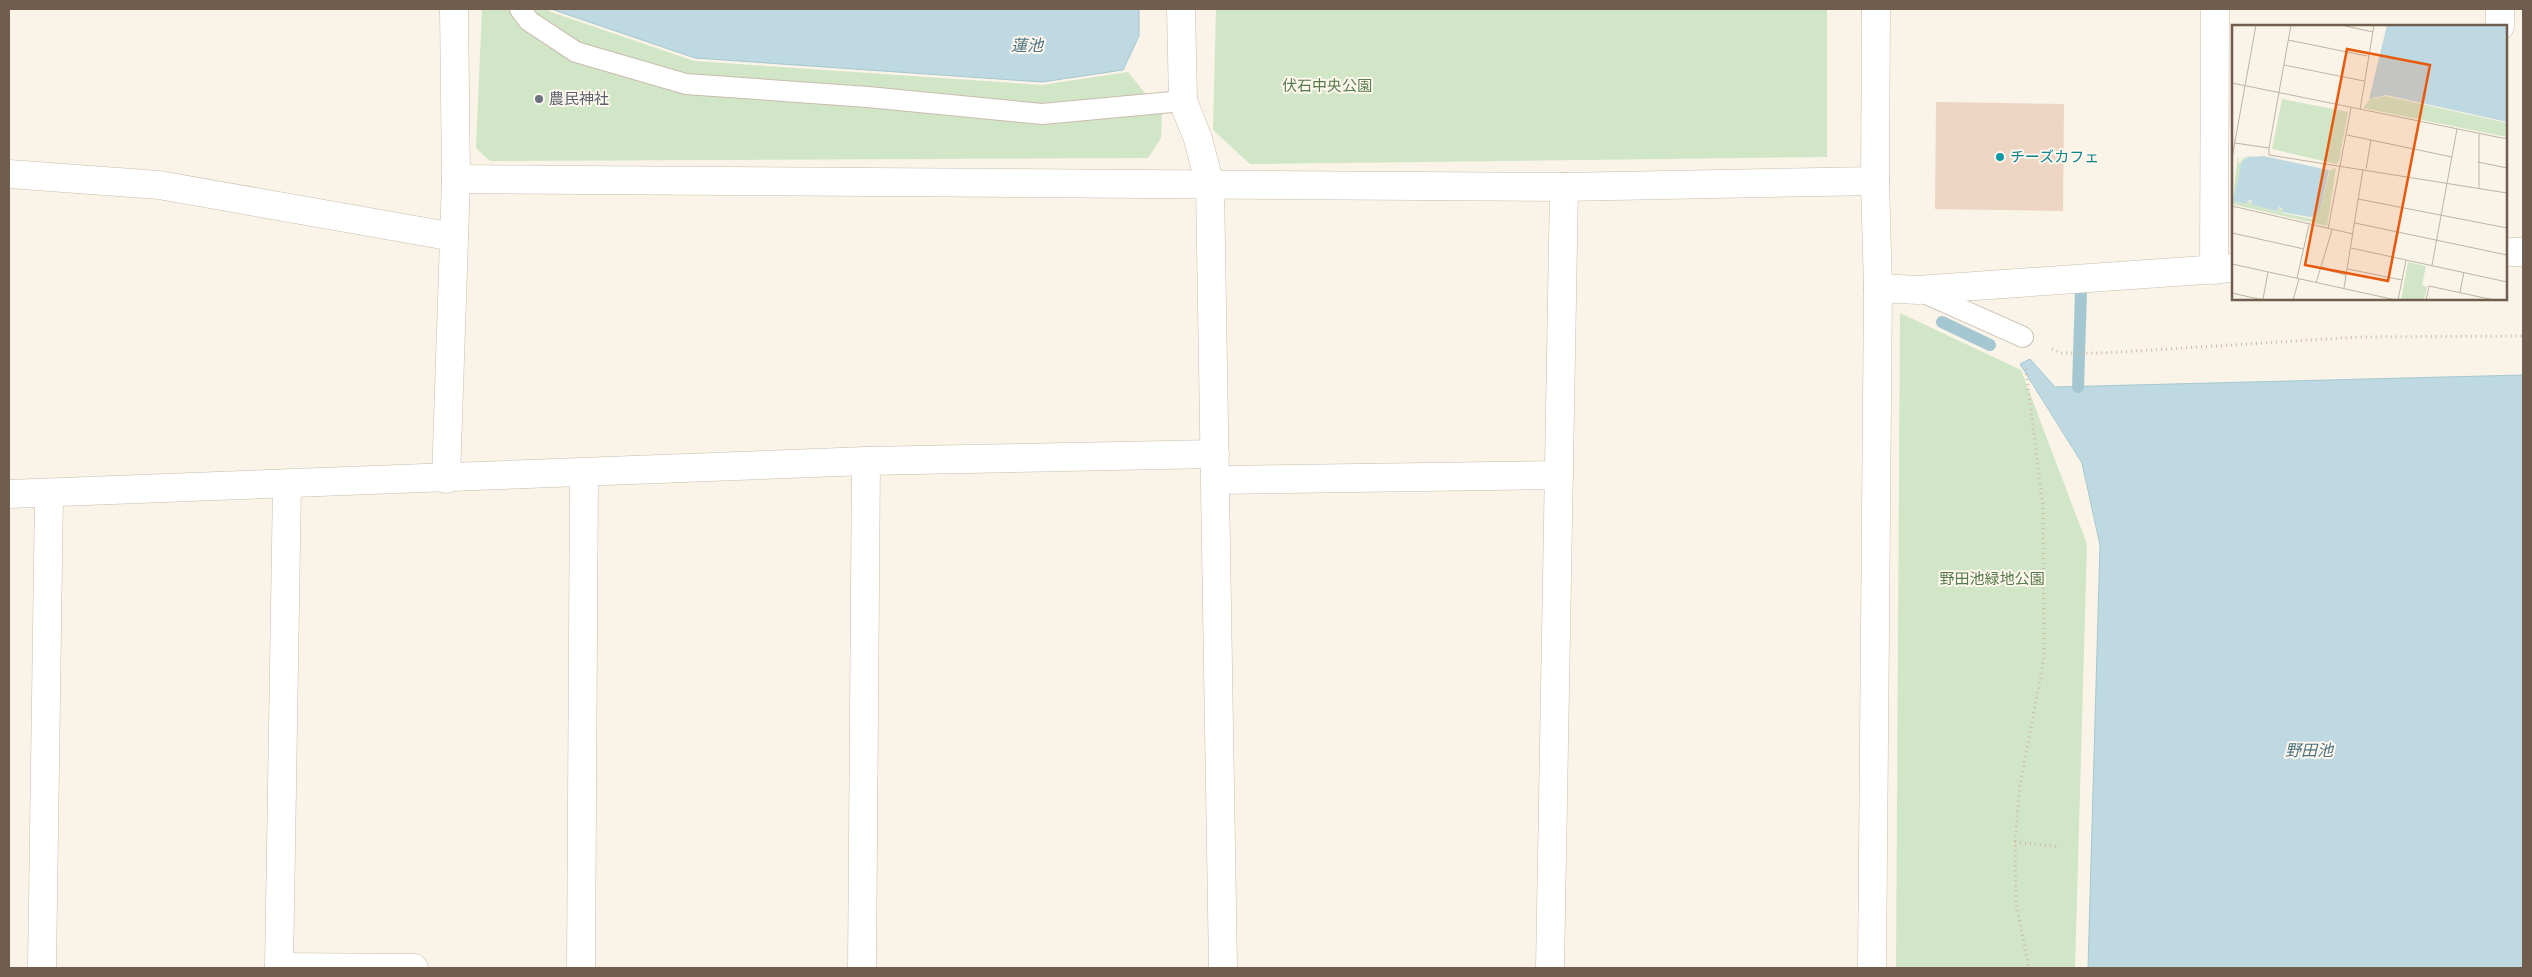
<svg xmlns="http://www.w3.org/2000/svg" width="2532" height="977" font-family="Inter,'Noto Sans JP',sans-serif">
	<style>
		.green { fill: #d1e5c7 }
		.water { fill: #bed9e1; stroke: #a5c7d1 }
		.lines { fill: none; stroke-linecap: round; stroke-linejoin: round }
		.stream { stroke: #a5c7d1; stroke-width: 12 }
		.building { fill: #ecd5c2 }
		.service-casing { stroke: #cabcae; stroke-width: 22 }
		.minor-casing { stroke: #cabcae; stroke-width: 29 }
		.tertiary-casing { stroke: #cabcae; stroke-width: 29 }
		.path { stroke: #d0b9a5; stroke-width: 3; stroke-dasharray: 1 4; stroke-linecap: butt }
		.service { stroke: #fff; stroke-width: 20 }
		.minor { stroke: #fff; stroke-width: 28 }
		.tertiary { stroke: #fff; stroke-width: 28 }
		.worship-dot { fill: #6b7280; stroke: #fdf7ed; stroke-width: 2 }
		.culture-dot { fill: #0f9aa8; stroke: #fdf7ed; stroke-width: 2 }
		.labels { text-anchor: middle; stroke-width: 4; stroke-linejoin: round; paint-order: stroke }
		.park-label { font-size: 15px; fill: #557a4b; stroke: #fdf7ed }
		.worship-label { font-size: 15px; fill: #5b616d; stroke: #fdf7ed; text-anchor: start }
		.culture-label { font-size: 15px; fill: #0d838f; stroke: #fdf7ed; text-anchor: start }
		.water-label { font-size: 16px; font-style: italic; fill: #4b7480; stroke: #fdf7ed }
		.inset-road { fill: none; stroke: #beb3a5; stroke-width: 1 }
		.view { fill: #e8590c; fill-opacity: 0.15; stroke: #e8590c; stroke-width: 2.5 }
		.inset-edge { fill: none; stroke: #705d4e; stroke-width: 2.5 }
	</style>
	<rect width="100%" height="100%" fill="#f9f4e7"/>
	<g class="green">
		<polygon points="482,9 548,9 551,12 694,61 1042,85 1128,72 1162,114 1161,138 1148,158 490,161 476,148"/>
		<polygon points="1216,9 1827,9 1827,157 1250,164 1213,130"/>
		<polygon points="1900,313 2021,370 2087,544 2075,968 1896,968"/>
	</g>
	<g class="water">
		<polygon points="551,9 1139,9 1139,36 1123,70 1042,82 695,58"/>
		<polygon points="2030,359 2055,387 2523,375 2523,968 2088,968 2100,545 2082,463 2020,364"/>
	</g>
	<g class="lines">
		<g class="stream">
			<polyline points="1942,322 1990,345"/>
			<polyline points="2078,387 2081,291"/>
		</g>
	</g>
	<polygon class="building" points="1936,102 2064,104 2063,211 1935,209"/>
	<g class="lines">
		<defs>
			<g id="service">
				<polyline points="520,9 529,21 576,52 686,84 868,97 1042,114 1183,101"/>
				<polyline points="1920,291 2023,337"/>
			</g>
			<g id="minor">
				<polyline points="1181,9 1183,101 1198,139 1210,185 1223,968"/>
				<polyline points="2500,26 2500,9"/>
				<polyline points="9,174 159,185 454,237"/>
				<polyline points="456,179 1564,187 1875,181"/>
				<polyline points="2506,252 2523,252"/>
				<polyline points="2214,270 2215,9"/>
				<polyline points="1878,288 1918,290 2233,268"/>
				<polyline points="446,479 456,179 454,9"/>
				<polyline points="1216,480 1559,475"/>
				<polyline points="9,494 866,461 1215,454"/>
				<polyline points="279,967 414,968"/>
				<polyline points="42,968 49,494"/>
				<polyline points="279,968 287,485"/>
				<polyline points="581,968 584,473"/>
				<polyline points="862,968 866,461"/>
				<polyline points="1550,968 1564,187"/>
			</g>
			<polyline id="tertiary" points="1872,968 1878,288 1875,181 1876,9"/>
		</defs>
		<use href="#service" class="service-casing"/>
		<use href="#minor" class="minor-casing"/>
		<use href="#tertiary" class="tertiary-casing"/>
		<g class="path">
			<polyline points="2052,349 2062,353 2105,353 2358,337 2523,336"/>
			<polyline points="2026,369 2043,507 2044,659 2020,785 2015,842 2016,903 2029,968"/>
			<polyline points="2015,842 2060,847"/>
		</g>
		<use href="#service" class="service"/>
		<use href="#minor" class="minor"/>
		<use href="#tertiary" class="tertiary"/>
	</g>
	<circle class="worship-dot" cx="539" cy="99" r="5"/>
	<circle class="culture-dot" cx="2000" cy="157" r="5"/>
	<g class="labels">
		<g class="park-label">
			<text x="1327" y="91">伏石中央公園</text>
			<text x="1992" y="584">野田池緑地公園</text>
		</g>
		<g class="worship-label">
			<text x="549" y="104">農民神社</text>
		</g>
		<g class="culture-label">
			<text x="2010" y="162">チーズカフェ</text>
		</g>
		<g class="water-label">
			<text x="1027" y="51">蓮池</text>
			<text x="2309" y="756">野田池</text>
		</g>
	</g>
	<g transform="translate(2232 25)">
		<rect width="275" height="275" fill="#f9f4e7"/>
		<path d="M 153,71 L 275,98 L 275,112 L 131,83 L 138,74 ZM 50,74 L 116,87 L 107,136 L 104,139 L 40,124 ZM 6,130 L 7,139 L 11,133 L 16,131 L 32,132 L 17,131 L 10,136 L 1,176 L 15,179 L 16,176 L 20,177 L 20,180 L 45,186 L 46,183 L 51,184 L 50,188 L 80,194 L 89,182 L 98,145 L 104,143 L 95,201 L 0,179 ZM 176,237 L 194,241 L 190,260 L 195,262 L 192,275 L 169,275 Z" fill="#d1e5c7"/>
		<path d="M 155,0 L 275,0 L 275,97 L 154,70 L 137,74 ZM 32,131 L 97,145 L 89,181 L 83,193 L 50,187 L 51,184 L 47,182 L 45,186 L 20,180 L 20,176 L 16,175 L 15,179 L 1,176 L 10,136 L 17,132 Z" fill="#bed9e1"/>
		<path class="inset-road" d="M 109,0 L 141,7M 56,15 L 135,31M 52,40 L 132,56M 0,58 L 275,114M 128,85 L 142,0M 247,109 L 247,164M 115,110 L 220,132M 3,118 L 37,123 L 37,130 L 275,168M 37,123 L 59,0M 0,133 L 24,0M 246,137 L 275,143M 134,144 L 139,115M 126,174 L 275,203M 0,181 L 121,209M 123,198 L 275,230M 96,204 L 119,83M 0,208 L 72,224M 119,223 L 275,257M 160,232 L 165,206M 0,239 L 164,275M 200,240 L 225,104M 87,243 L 114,250M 116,244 L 170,255M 65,253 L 77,200M 84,258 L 100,205M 112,263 L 131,144M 228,267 L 232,247M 0,268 L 31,275M 31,274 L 36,247M 61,275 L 67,254M 166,275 L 174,235M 194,275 L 197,261 L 262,275"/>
		<path class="view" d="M 115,24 L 198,40 L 156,256 L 73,240 Z"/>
		<rect width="275" height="275" class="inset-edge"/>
	</g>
	<rect width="2532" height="977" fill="none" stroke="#705d4e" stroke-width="20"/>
</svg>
